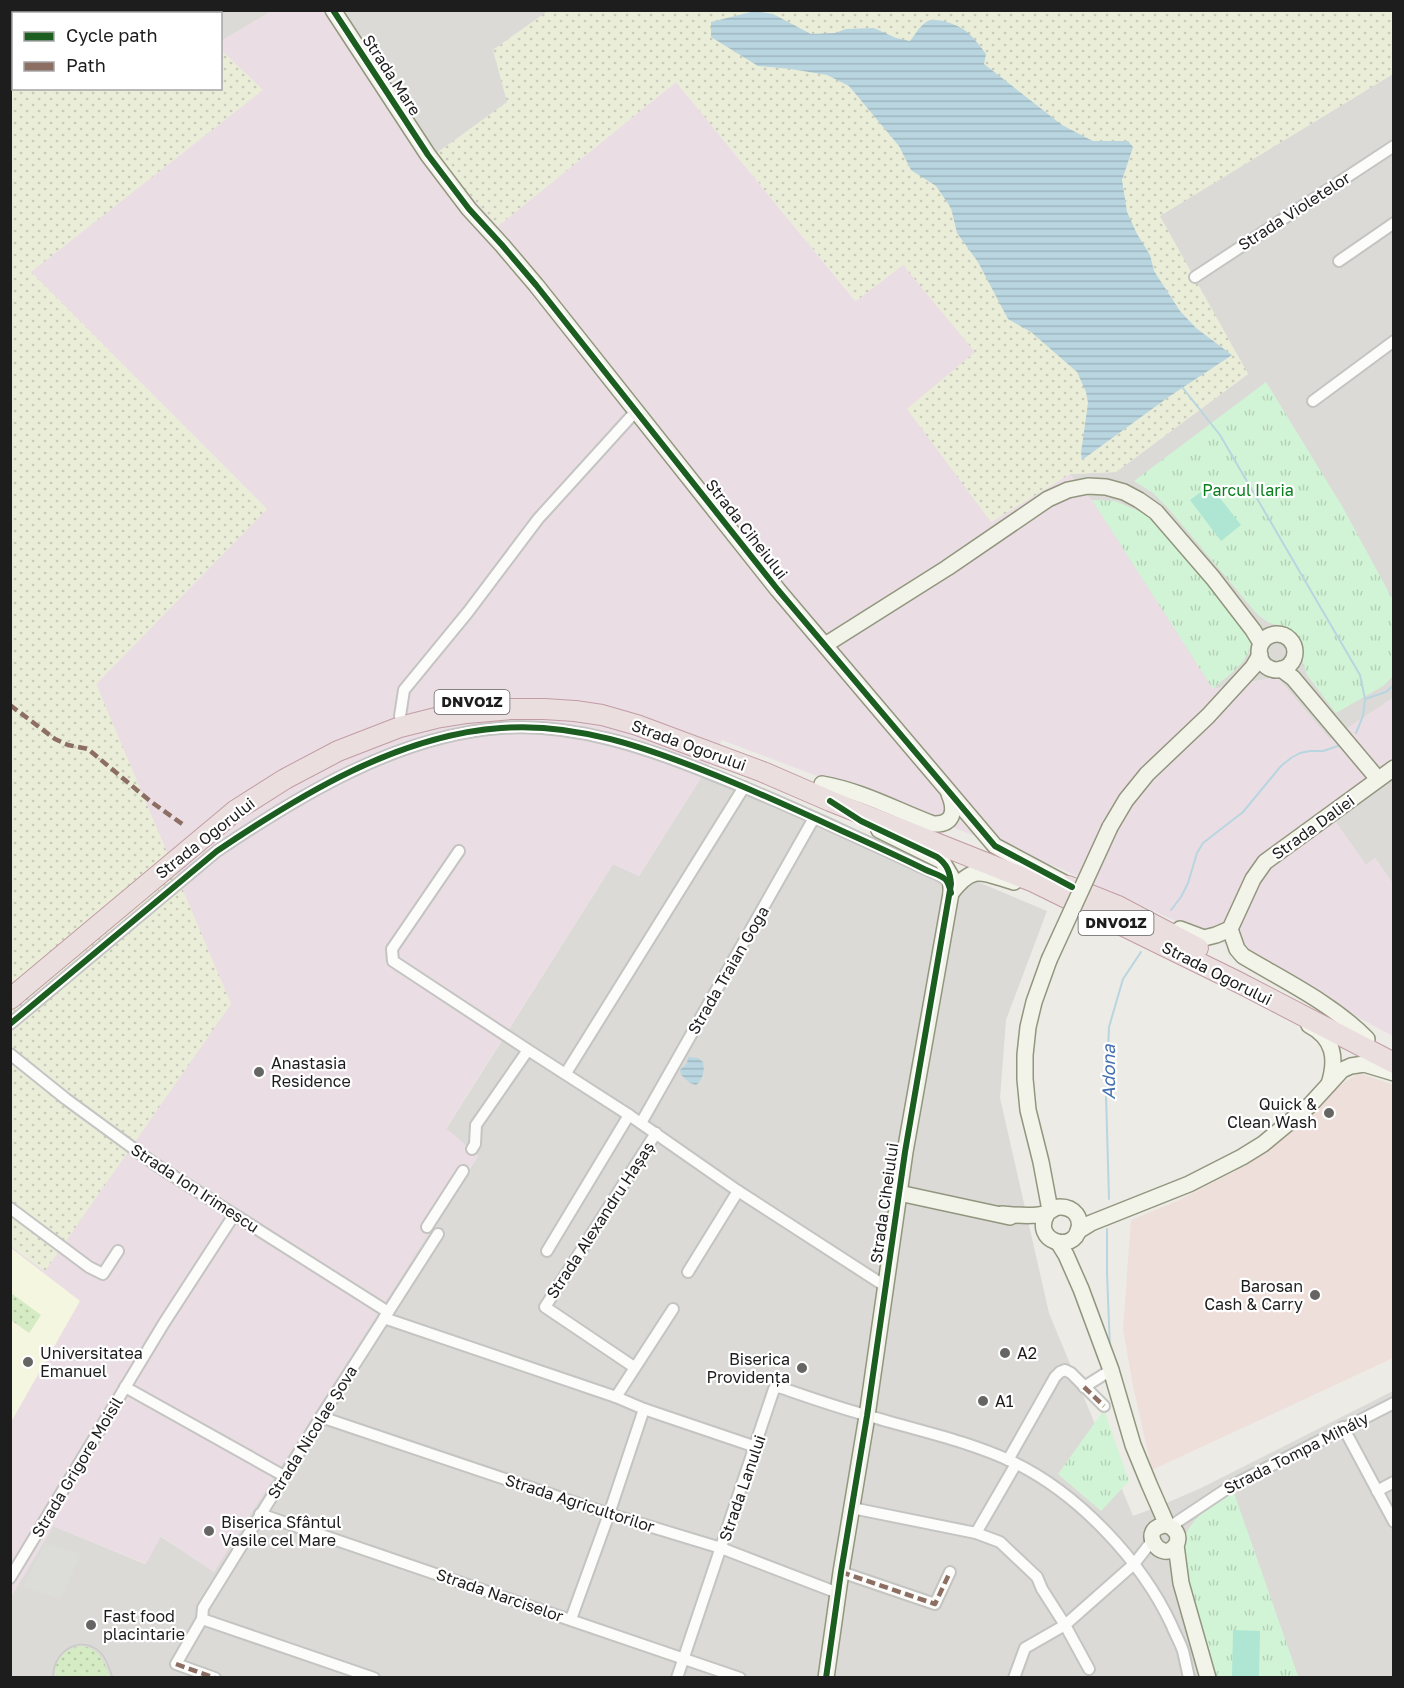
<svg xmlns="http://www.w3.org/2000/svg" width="1404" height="1688" font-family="'Golos Text',sans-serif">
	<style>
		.residential { fill: #dbdad7 }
		.commercial { fill: #efdfda }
		.industrial { fill: #eadee4 }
		.education { fill: #f5f6e0 }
		.farmland { fill: url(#farmland-dots) }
		.grass { fill: url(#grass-dots) }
		.park { fill: url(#park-tufts) }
		.pitch { fill: #afe6d3 }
		.parking { fill: #dcdcd9 }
		.water { fill: url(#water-rules) }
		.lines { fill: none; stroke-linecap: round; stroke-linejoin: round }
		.stream { stroke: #b8d5e0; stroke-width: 2 }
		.street-casing { stroke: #c4c4c2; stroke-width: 14 }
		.secondary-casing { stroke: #92967e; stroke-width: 18 }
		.highway-casing { stroke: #c29ca4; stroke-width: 22 }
		.street { stroke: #fcfcfb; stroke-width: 10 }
		.secondary { stroke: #f2f4e9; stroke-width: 15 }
		.highway { stroke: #eadede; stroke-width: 20 }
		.tram { stroke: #cacac9; stroke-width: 1.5 }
		.secondary-bridge-casing { stroke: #92967e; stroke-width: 18; stroke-linecap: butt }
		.secondary-bridge { stroke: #f2f4e9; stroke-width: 15 }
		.quiet { stroke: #8d6e63; stroke-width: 4.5; stroke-dasharray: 9 4.5; stroke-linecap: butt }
		.cycleway-casing { stroke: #fff; stroke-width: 10 }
		.cycleway { stroke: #1b5e20; stroke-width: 6 }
		.poi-dot { fill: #656563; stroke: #fff; stroke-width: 2 }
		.labels { text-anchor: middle; stroke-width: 4.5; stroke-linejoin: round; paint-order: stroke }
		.shield { fill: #fff; stroke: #616161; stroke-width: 1.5 }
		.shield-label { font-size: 15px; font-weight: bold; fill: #1d1d1d }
		.street-label { font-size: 16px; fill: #1d1d1d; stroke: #fff }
		.park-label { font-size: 16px; fill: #077f1b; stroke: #fff }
		.poi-label { font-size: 16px; fill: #1d1d1d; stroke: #fff; text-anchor: start }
		.water-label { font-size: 18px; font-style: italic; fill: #4672b0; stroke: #fff }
	</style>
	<defs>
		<pattern id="farmland-dots" width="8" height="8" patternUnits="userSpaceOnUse" patternTransform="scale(1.5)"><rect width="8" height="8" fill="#eaedd8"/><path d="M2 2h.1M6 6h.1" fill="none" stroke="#c8cbb9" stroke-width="1.8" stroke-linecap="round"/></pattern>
		<pattern id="grass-dots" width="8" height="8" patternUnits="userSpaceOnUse" patternTransform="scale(1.5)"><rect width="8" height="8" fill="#d5ebc3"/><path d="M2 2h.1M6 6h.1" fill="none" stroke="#b6c9a7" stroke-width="1.8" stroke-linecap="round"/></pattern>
		<pattern id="park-tufts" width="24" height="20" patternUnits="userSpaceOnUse" patternTransform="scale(1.5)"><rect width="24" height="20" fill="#d2f4d6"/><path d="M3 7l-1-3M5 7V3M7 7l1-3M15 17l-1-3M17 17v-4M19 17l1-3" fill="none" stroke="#b4d1b7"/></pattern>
		<pattern id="water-rules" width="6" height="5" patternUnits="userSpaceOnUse" patternTransform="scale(1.5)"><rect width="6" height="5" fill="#b8d5e0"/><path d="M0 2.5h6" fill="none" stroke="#9eb6c0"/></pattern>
	</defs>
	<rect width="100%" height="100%" fill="#ecebe6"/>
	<g class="residential">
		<polygon points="11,11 272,11 221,41 220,14 14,14 13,38 11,38"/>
		<polygon points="343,11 548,11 493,50 508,102 434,155 408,110"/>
		<polygon points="1393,74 1393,698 1330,740 1277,677 1213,689 1070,474 1116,472 1248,374 1159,216"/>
		<polygon points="707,768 1047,911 1006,1020 1000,1098 1049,1313 1133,1516 1162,1505 1201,1488 1393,1391 1393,1677 11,1678 11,1597 53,1526 145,1564 160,1536 213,1571 478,1156 446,1129 613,864 639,876"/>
		<polygon points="1393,775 1393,884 1375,858 1366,865 1332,817"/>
	</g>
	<polygon class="commercial" points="1360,1073 1393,1085 1393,1358 1152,1470 1134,1391 1123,1329 1131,1220 1177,1201 1234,1172 1346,1081"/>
	<polygon class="industrial" points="272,11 343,11 408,110 434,155 498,226 676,82 855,301 903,264 976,353 991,522 1070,474 1092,500 1213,689 1277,677 1330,739 1393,698 1393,775 1332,817 1366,865 1375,858 1393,884 1393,1036 1333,1004 1257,958 1057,867 722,740 707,768 639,876 613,864 446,1128 478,1156 214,1572 161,1536 146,1564 53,1526 11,1597 11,1246 44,1271 135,778 96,684 267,509 31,272 262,90 221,50 221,41"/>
	<polygon class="education" points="11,1248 80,1301 11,1422"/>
	<g class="farmland">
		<polygon points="548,11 1393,11 1393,74 1160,216 1248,374 1116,472 1070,474 991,522 907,409 975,352 903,265 856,301 676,82 498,226 434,155 507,102 493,50"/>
		<polygon points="10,38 13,38 14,88 220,88 221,50 263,90 31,272 267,509 96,684 231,1004 45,1271 10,1246"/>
	</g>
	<g class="grass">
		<polygon points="11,1293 41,1315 29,1333 11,1320"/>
		<path d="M 80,1646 C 99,1647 104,1662 110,1677 L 55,1677 C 54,1661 63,1650 80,1646 Z"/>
	</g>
	<g class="park">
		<polygon points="1266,382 1342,506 1393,600 1393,676 1383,686 1336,713 1307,675 1303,664 1302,644 1296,633 1285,626 1269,623 1257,614 1168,508 1153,493 1134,481"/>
		<path d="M 1092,500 L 1115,501 L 1146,514 L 1249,632 C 1258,658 1228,674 1213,689 Z"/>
		<polygon points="1104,1410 1129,1481 1101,1511 1058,1474"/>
		<path d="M 1233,1490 L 1298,1676 L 1295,1678 L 1216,1677 C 1214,1667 1211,1656 1208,1646 C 1201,1620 1178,1568 1183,1543 C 1188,1519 1215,1502 1233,1490 Z"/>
	</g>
	<g class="pitch">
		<polygon points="1210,485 1241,525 1221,541 1190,500"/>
		<polygon points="1233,1630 1260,1631 1259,1677 1232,1677"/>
	</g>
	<polygon class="parking" points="45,1543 81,1554 61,1599 23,1587"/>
	<g class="water">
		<path d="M 755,11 L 773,14 L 811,34 L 835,33 L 846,29 L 874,28 L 896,38 L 910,41 C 915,35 919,27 925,23 C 930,18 936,20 943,21 C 966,27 972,35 986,54 L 984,64 L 1062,125 L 1085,137 L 1093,141 L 1128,141 L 1133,147 L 1122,180 L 1127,212 L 1137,234 L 1150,255 L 1154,271 L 1180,311 L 1196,328 L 1232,355 L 1170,396 L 1082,460 L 1081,453 L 1088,403 L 1086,392 L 1077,372 L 1031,332 L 1008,319 L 978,262 L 957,233 L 951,208 L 936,186 L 911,170 L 899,146 L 849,86 L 827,75 L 791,69 L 758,66 L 711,37 L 711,22 Z"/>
		<path d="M 688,1057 L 698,1058 L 703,1062 C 705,1070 703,1080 696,1085 L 690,1083 L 681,1075 L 680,1070 L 687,1063 Z"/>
	</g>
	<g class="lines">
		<g class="stream">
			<polyline points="1182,387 1220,435 1360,675 1365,699"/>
			<polyline points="1356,733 1363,716 1365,699 1386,692 1394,685"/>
			<polyline points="1171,910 1181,897 1188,883 1197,853 1203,843 1243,812 1281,766 1291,758 1300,753 1310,751 1323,751 1338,746"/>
			<polyline points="1109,1199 1106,1095 1109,1027 1123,979 1141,952"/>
			<polyline points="1107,1229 1107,1273 1110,1349"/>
		</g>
		<defs>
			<g id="street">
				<polyline points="25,14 30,10"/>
				<polyline points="10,22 14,20"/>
				<polyline points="1339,261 1394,223"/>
				<polyline points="1195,277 1394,146"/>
				<polyline points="1313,401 1394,341"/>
				<polyline points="400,716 404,690 468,612 538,519 636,411"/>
				<polyline points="459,851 392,949 393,961 528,1050 629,1115 738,1191 885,1286"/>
				<path d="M 10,1024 L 217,851 C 300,795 399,735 501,728 C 576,723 648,748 716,776 C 757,792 797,810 837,828 C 864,841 892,853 919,866 C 927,870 937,873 944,878 C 948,881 949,885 950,890"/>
				<polyline points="10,1054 66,1099 156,1165 388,1312"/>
				<polyline points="566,1073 744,787"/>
				<polyline points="641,1123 814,818"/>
				<polyline points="472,1149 475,1144 476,1125 528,1050"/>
				<polyline points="10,1208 89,1267 103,1274 118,1251"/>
				<polyline points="427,1227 463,1171"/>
				<polyline points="547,1251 629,1115"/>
				<polyline points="688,1272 738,1191"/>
				<polyline points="384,1318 616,1397 644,1409 756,1447"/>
				<polyline points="634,1367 545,1307 656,1133"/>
				<polyline points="125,1387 284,1476"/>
				<polyline points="1084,1387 1111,1370"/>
				<polyline points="616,1397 673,1309"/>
				<polyline points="321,1417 609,1514 721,1548 838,1593"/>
				<polyline points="1343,1427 1394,1522"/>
				<polyline points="1008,1460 1055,1377 1060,1372 1065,1370 1071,1373 1104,1406"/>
				<polyline points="1377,1491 1394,1482"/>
				<polyline points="852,1508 976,1533 1000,1542 1037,1577 1042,1589 1065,1625 1089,1669"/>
				<polyline points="260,1514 740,1678"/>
				<polyline points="1171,1526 1231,1486 1394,1403"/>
				<polyline points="976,1533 1016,1464"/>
				<polyline points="841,1572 935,1604 950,1572"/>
				<polyline points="10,1578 164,1323 234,1215"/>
				<polyline points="202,1619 374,1678"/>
				<polyline points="571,1619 609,1514 644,1409"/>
				<polyline points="215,1678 176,1664 202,1619 203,1608 321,1417 438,1234"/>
				<path d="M 677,1678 L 774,1389 L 779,1387 C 808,1397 836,1407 866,1415 C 915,1430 966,1440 1013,1462 C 1078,1493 1142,1561 1172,1626 C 1175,1634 1180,1642 1183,1651 C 1185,1659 1187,1669 1189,1678"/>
				<polyline points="1014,1678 1025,1648 1065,1625 1134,1564 1152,1541"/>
			</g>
			<g id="secondary">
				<polyline points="333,10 428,155 469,209 502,245 536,285 778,590 995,846 1072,887"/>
				<circle cx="1277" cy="652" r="18"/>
				<polyline points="825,645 947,568 1048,499 1068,490 1088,486 1106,487 1124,492 1139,500 1156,512 1213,578 1253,630 1261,643"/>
				<polyline points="1281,669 1293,678 1378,779"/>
				<path d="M 822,784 C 862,791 896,810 933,824 C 954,825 956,810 949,794"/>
				<polyline points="1110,827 1126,800 1147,774 1208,716 1253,667 1260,655"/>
				<path d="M 951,893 C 974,863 982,873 1014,882"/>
				<polyline points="1180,929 1204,938 1216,935 1230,929 1253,879 1265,862 1394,768"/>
				<path d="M 1230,929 L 1237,949 L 1243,956 C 1285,981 1333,1004 1367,1039"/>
				<polyline points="1049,960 1034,1002 1028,1027 1025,1055 1025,1079 1028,1110 1041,1162 1050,1210"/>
				<path d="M 1309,1025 C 1334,1038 1337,1059 1329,1084"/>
				<polyline points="899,1193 1010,1217"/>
				<path d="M 1002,1214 C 1015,1215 1031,1217 1044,1214 C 1050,1213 1053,1207 1060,1207 C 1067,1207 1072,1209 1076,1214 C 1079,1218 1080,1223 1079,1228 C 1074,1255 1031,1241 1047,1214"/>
				<polyline points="1078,1231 1091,1223 1189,1184 1242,1157 1263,1144 1310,1105 1342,1070 1351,1066 1364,1064 1394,1073"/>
				<path d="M 1058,1242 L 1066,1255 L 1081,1289 L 1111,1370 L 1133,1445 L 1149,1484 L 1167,1525 C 1175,1528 1181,1536 1176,1545 C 1162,1566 1135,1527 1167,1525"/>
				<polyline points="1176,1545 1181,1583 1208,1678"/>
				<polyline points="826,1678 841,1572 867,1416 905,1152 951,893 951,876 942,861 879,830"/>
			</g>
			<g id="highway">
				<polyline points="1068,886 1118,906 1198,948"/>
				<polyline points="10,999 236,810 285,779 338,751 400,727 436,718 467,713 511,709 544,709 575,711 602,715 637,725 763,772 830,801 1034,882 1240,983 1394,1063"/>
			</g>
		</defs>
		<use href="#street" class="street-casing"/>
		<use href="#secondary" class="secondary-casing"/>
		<use href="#highway" class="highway-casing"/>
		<use href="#street" class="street"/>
		<use href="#secondary" class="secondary"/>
		<use href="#highway" class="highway"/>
		<path class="tram" d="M 53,1678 C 52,1653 79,1633 100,1652 C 107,1658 109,1669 113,1678"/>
		<defs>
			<polyline id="secondary-bridge" points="1049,960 1110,827"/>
		</defs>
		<use href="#secondary-bridge" class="secondary-bridge-casing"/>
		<use href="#secondary-bridge" class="secondary-bridge"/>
		<g class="quiet">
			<polyline points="10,705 55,739 68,745 88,749 150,801 185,826"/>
			<polyline points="1084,1387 1104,1406"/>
			<polyline points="841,1572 935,1604 950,1572"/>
			<polyline points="176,1664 215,1678"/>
		</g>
		<defs>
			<g id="cycleway">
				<polyline points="333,10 428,155 469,209 502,245 536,285 778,590 995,846 1072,887"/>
				<path d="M 10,1024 L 217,851 C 300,795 398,735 501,728 C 575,722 648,748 715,775 C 757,792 799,811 840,830 C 869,843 898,856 926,870 C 932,873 942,875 946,880 C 949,884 950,889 951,893"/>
				<path d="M 826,1678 L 841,1572 L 867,1416 L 905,1152 L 951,884 C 950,872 947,864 937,857 L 861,821 L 830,801"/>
			</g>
		</defs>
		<use href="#cycleway" class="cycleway-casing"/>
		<use href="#cycleway" class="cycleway"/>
	</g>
	<g class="poi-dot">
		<circle cx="259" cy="1072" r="6"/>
		<circle cx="1329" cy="1113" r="6"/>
		<circle cx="1315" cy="1295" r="6"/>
		<circle cx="1005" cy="1353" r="6"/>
		<circle cx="28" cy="1362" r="6"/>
		<circle cx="802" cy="1368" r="6"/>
		<circle cx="983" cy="1401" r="6"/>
		<circle cx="209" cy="1531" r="6"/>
		<circle cx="91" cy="1625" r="6"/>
	</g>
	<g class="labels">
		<g class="shield">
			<rect x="434.5" y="690" width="75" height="24" rx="4.5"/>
			<rect x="1078.5" y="911" width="75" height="24" rx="4.5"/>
		</g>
		<g class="shield-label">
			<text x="472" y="707">DNVO1Z</text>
			<text x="1116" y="928">DNVO1Z</text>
		</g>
		<g class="street-label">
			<text transform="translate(392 75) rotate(57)" y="6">Strada Mare</text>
			<text transform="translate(1294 211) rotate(-33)" y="6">Strada Violetelor</text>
			<text transform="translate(747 529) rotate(52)" y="6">Strada Ciheiului</text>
			<text transform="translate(689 745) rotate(20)" y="6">Strada Ogorului</text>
			<text transform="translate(1313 827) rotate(-36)" y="6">Strada Daliei</text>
			<text transform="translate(205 838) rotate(-38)" y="6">Strada Ogorului</text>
			<text transform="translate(728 970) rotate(-60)" y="6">Strada Traian Goga</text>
			<text transform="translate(1217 973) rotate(27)" y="6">Strada Ogorului</text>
			<text transform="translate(195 1188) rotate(33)" y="6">Strada Ion Irimescu</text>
			<text transform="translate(884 1203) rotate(-82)" y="6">Strada Ciheiului</text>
			<text transform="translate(600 1220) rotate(-57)" y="6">Strada Alexandru Hașaș</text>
			<text transform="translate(312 1432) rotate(-58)" y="6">Strada Nicolae Șova</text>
			<text transform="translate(1296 1453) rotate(-27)" y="6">Strada Tompa Mihály</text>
			<text transform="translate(77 1467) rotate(-59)" y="6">Strada Grigore Moisil</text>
			<text transform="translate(742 1488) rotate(-71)" y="6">Strada Lanului</text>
			<text transform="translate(580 1503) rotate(18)" y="6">Strada Agricultorilor</text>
			<text transform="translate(500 1595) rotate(19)" y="6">Strada Narciselor</text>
		</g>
		<g class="park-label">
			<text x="1248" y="496">Parcul Ilaria</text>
		</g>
		<g class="poi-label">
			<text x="271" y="1069">Anastasia<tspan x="271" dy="18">Residence</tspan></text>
			<text x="1317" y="1110" text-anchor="end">Quick &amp;<tspan x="1317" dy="18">Clean Wash</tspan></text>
			<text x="1303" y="1292" text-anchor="end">Barosan<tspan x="1303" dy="18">Cash &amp; Carry</tspan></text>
			<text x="40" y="1359">Universitatea<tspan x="40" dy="18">Emanuel</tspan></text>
			<text x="1017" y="1359">A2</text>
			<text x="790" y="1365" text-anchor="end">Biserica<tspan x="790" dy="18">Providența</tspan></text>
			<text x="995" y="1407">A1</text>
			<text x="221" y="1528">Biserica Sfântul<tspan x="221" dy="18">Vasile cel Mare</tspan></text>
			<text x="103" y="1622">Fast food<tspan x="103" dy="18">placintarie</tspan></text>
		</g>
		<g class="water-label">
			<text transform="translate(1109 1072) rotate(-90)" y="6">Adona</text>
		</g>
	</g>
	<rect width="1404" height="1688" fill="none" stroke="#1d1d1d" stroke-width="24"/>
	<rect x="12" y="12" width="210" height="78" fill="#ffffff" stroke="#a5a5a5" stroke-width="1.5"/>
	<rect x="24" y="32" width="30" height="9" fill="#1b5e20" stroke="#a5a5a5" stroke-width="1.5"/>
	<text x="66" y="42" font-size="18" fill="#1d1d1d">Cycle path</text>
	<rect x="24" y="62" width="30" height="9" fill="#8d6e63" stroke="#a5a5a5" stroke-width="1.5"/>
	<text x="66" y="72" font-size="18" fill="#1d1d1d">Path</text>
</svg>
